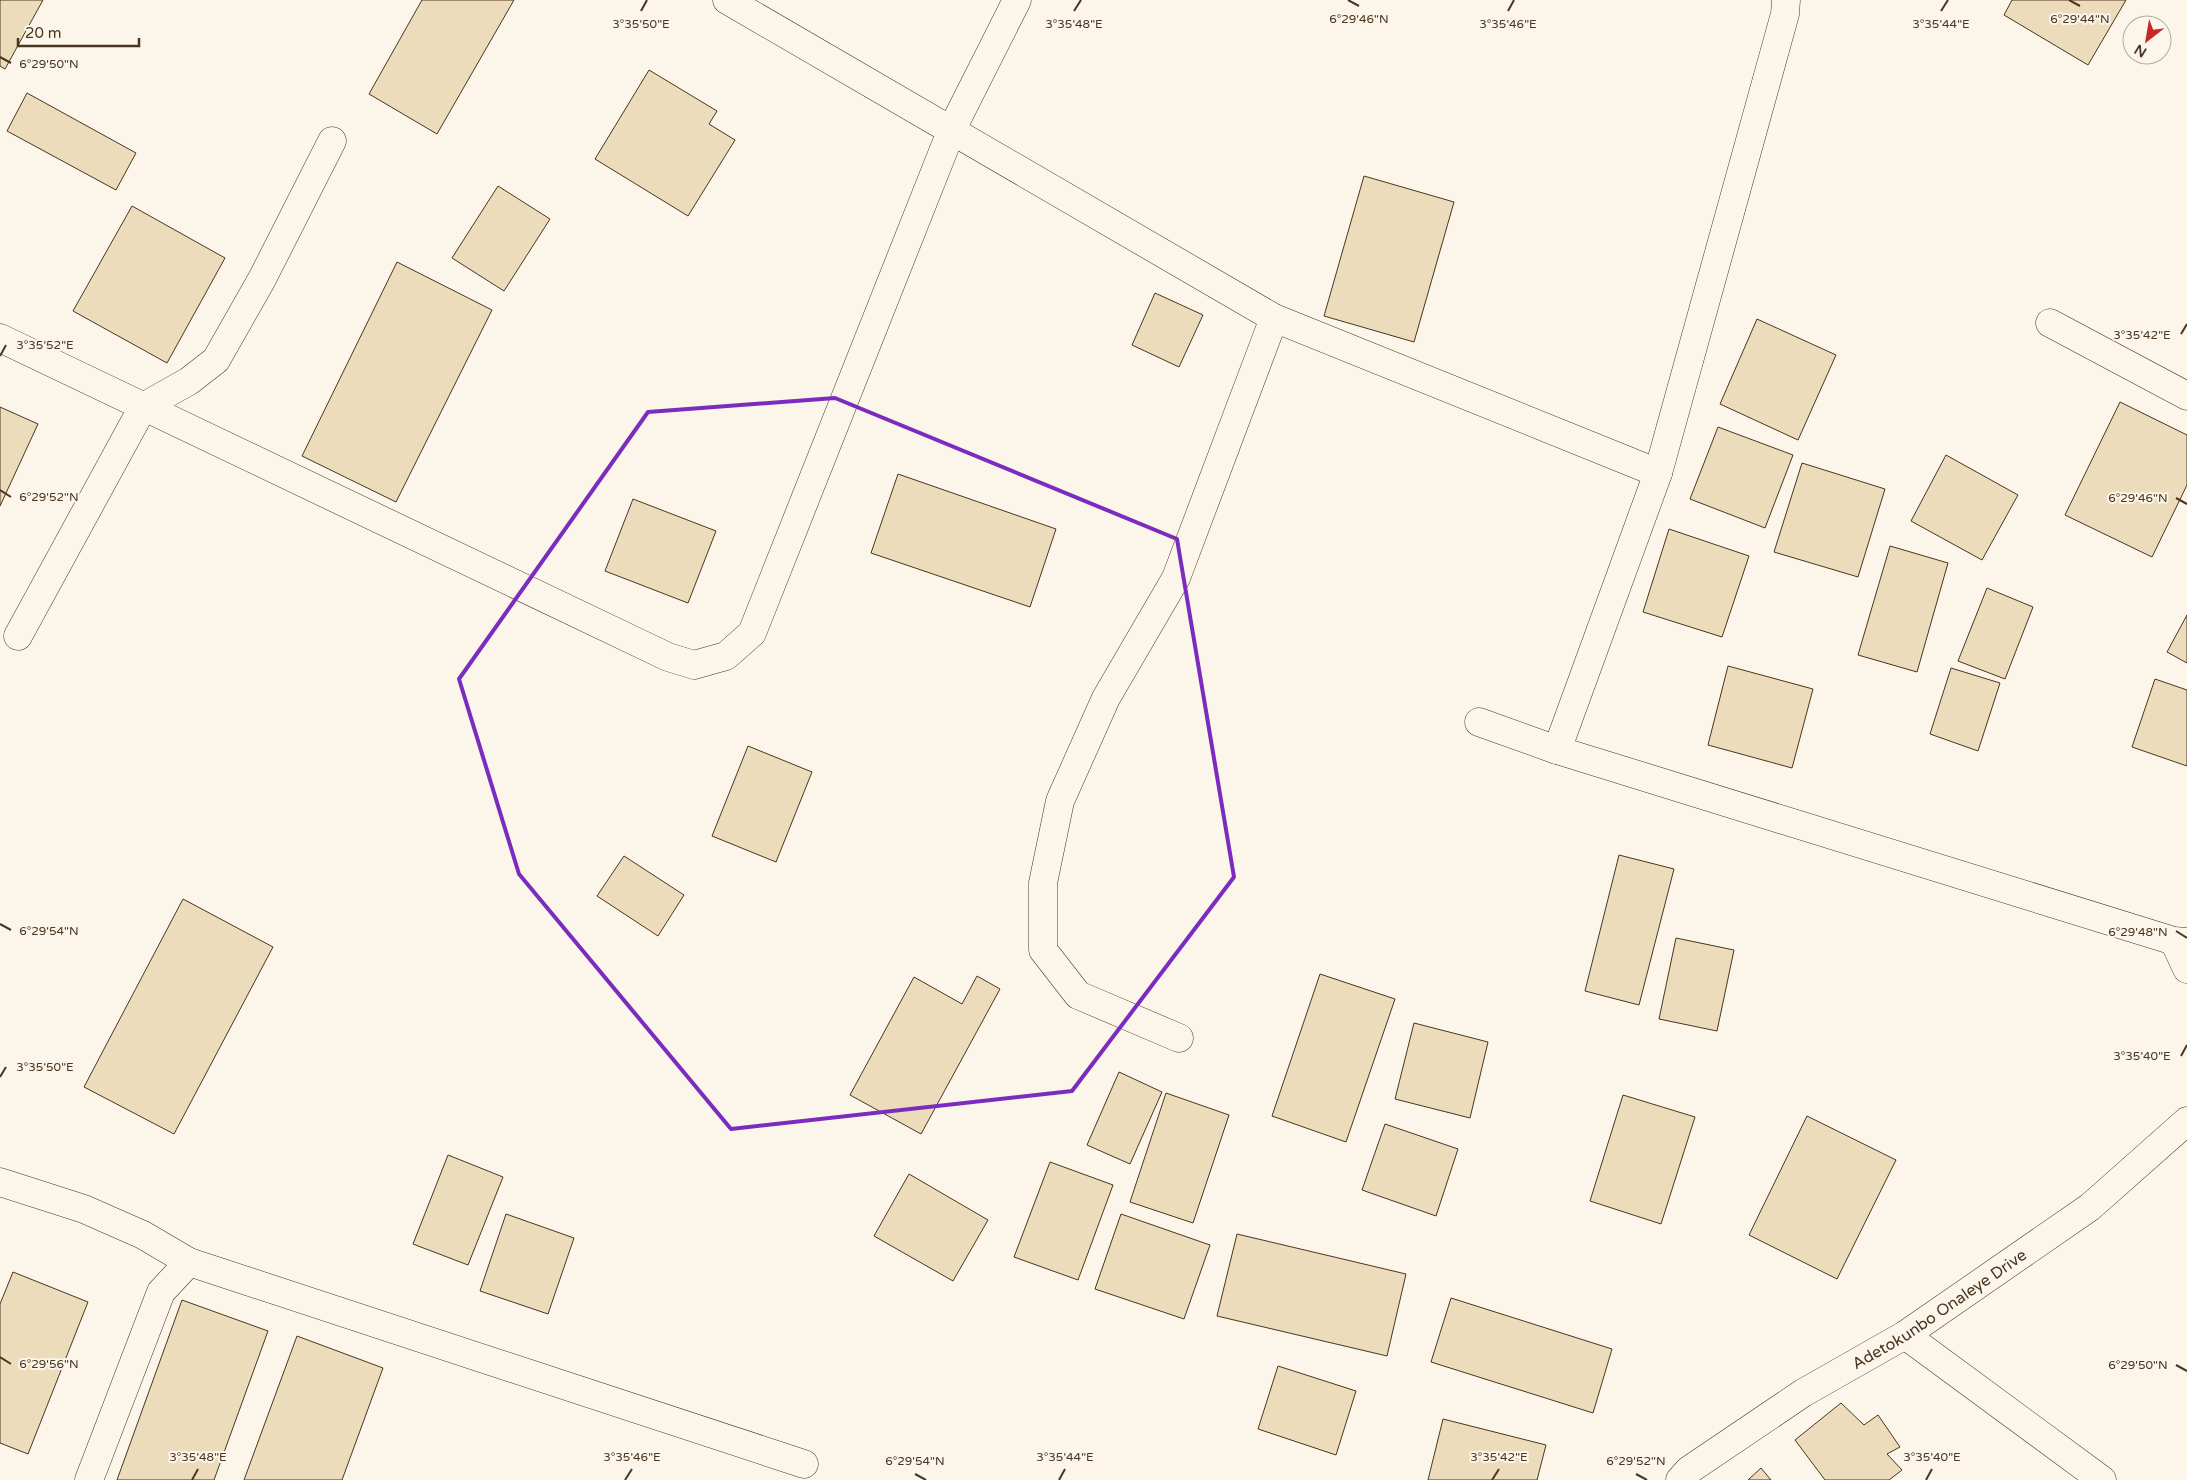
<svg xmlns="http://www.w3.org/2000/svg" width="2187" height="1480" font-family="'Varela Round',sans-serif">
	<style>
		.building { fill: #ecdcbc; stroke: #4a3520 }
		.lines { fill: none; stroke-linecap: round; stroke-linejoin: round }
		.minor-casing { stroke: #4a3520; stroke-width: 29 }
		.minor { stroke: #fbf6e9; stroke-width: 28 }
		.marked { fill: none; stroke: #7b2cbf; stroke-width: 4; stroke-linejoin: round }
		.ticks { fill: none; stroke: #4a3520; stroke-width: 2 }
		.labels { text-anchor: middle; stroke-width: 4; stroke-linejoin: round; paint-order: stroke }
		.street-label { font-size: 16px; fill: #4a3520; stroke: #fbf6e9 }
		.ticks-label { font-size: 12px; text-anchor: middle; fill: #4a3520; stroke: #fbf6e9; stroke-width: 4; stroke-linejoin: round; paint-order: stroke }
	</style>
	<rect width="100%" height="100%" fill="#fbf6e9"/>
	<g class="building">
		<polygon points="0,0 43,0 5,69 0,66"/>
		<polygon points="422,0 514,0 437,134 369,94"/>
		<polygon points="2012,0 2126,0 2088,65 2004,15"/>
		<polygon points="649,70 717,111 709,124 735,140 688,216 595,159"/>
		<polygon points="27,93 136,153 116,190 7,131"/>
		<polygon points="1364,176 1454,202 1414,342 1324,316"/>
		<polygon points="498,186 550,219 504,291 452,258"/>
		<polygon points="132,206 225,258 167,363 73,311"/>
		<polygon points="397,262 492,310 396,502 302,456"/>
		<polygon points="1155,293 1203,315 1179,367 1132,345"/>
		<polygon points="1757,319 1836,355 1798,440 1720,404"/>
		<polygon points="2120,402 2187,435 2187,485 2152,557 2065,515"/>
		<polygon points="0,407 38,424 0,506"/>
		<polygon points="1718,427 1793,455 1765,528 1690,499"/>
		<polygon points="1946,455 2018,495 1982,560 1911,521"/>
		<polygon points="1802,463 1885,489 1858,577 1774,552"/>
		<polygon points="898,474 1056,529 1030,607 871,553"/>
		<polygon points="633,499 716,531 688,603 605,571"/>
		<polygon points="1669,529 1749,556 1722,637 1643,612"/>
		<polygon points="1890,546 1948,563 1917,672 1858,655"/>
		<polygon points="1987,588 2033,607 2005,679 1958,661"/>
		<polygon points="2187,615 2187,663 2167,652"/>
		<polygon points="1728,666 1813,689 1792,768 1708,745"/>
		<polygon points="1951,668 2000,683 1978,751 1930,734"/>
		<polygon points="2155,679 2187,690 2187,766 2132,747"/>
		<polygon points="748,746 812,772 776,862 712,836"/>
		<polygon points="1619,855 1674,869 1639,1005 1585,991"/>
		<polygon points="624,856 684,895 658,936 597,896"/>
		<polygon points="183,899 273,947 174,1134 84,1087"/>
		<polygon points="1676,938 1734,950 1717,1031 1659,1019"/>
		<polygon points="1320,974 1395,999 1346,1142 1272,1116"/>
		<polygon points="977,976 1000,989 921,1134 850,1095 914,977 962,1004"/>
		<polygon points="1414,1023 1488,1042 1470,1118 1395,1099"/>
		<polygon points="1119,1072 1162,1092 1130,1164 1087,1145"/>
		<polygon points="1166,1093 1229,1115 1193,1223 1130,1202"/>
		<polygon points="1623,1095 1695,1117 1661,1224 1590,1201"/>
		<polygon points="1807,1116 1896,1160 1837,1279 1749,1235"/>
		<polygon points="1385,1124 1458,1149 1436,1216 1362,1190"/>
		<polygon points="448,1155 503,1177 468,1265 413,1244"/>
		<polygon points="1050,1162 1113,1185 1078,1280 1014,1257"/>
		<polygon points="909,1174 988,1220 953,1281 874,1236"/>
		<polygon points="506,1214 574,1238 548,1314 480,1291"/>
		<polygon points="1121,1214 1210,1245 1184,1319 1095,1289"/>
		<polygon points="1237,1234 1406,1274 1387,1356 1217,1316"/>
		<polygon points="13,1272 88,1302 28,1454 0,1443 0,1304"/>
		<polygon points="1451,1298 1612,1349 1593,1413 1431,1362"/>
		<polygon points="182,1300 268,1331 214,1480 117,1480"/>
		<polygon points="297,1336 383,1368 342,1480 244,1480"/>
		<polygon points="1278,1366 1356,1391 1336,1455 1258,1429"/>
		<polygon points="1841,1403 1864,1425 1878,1415 1900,1447 1887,1454 1902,1470 1889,1480 1825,1480 1795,1440"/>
		<polygon points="1443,1419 1546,1445 1537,1480 1428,1480"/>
		<polygon points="1761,1468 1771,1480 1748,1480"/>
	</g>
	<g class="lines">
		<defs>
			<g id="minor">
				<polyline points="727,0 1274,318 1658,473"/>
				<polyline points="2050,323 2187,396"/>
				<polyline points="0,338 668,657 694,665 726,656 752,633 952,129 1017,0"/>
				<polyline points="18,636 143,407 189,381 216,360 262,279 332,141"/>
				<polyline points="1479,722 1557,750 2174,941 2187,942"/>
				<polyline points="1557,750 1658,473 1785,14 1786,0"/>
				<polyline points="2174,941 2187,969"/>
				<polyline points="1179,1038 1078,995 1043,950 1043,883 1060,801 1106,698 1176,578 1274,318"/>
				<polyline points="0,1182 84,1209 143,1235 189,1262 804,1464"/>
				<polyline points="1905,1335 2102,1480"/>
				<polyline points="89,1480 161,1292 189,1262"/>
				<path id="s1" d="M 1680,1480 L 1689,1470 L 1803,1393 L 1905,1335 L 2090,1207 L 2187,1121"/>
			</g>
		</defs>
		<use href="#minor" class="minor-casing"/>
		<use href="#minor" class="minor"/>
	</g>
	<path class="marked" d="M 835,398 L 1177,539 L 1234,877 L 1072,1091 L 731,1129 L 519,874 L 459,679 L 648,412 Z"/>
	<path class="ticks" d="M 1348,0 L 1359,6M 2069,0 L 2080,6M 641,11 L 647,0M 1074,11 L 1081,0M 1508,11 L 1514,0M 1941,11 L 1948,0M 0,57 L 11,63M 2181,334 L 2187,324M 0,356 L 6,345M 0,490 L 11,497M 2176,498 L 2187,504M 0,924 L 11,930M 2176,931 L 2187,938M 2181,1056 L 2187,1045M 0,1077 L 6,1067M 0,1357 L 11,1364M 2176,1365 L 2187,1371M 915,1474 L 926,1480M 1636,1474 L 1647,1480M 192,1480 L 198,1469M 625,1480 L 632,1469M 1059,1480 L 1065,1469M 1492,1480 L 1499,1469M 1926,1480 L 1932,1469"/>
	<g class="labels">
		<g class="street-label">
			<text dy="6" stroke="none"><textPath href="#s1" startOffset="311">Adetokunbo Onaleye Drive</textPath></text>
		</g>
	</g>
	<g class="ticks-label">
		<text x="2080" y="23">6°29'44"N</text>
		<text x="1359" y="23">6°29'46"N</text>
		<text x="1074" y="28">3°35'48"E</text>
		<text x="1508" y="28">3°35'46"E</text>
		<text x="1941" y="28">3°35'44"E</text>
		<text x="641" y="28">3°35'50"E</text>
		<text x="49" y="68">6°29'50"N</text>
		<text x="2142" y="339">3°35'42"E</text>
		<text x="45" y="349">3°35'52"E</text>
		<text x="49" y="501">6°29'52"N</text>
		<text x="2138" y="502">6°29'46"N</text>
		<text x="49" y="935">6°29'54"N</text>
		<text x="2138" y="936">6°29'48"N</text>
		<text x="2142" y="1060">3°35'40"E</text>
		<text x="45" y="1071">3°35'50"E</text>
		<text x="49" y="1368">6°29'56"N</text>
		<text x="2138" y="1369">6°29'50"N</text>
		<text x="198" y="1461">3°35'48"E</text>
		<text x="632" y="1461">3°35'46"E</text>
		<text x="1065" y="1461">3°35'44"E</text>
		<text x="1499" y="1461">3°35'42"E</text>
		<text x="1932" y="1461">3°35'40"E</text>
		<text x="915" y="1465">6°29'54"N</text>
		<text x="1636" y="1465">6°29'52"N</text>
	</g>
	<g transform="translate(2147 40) rotate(211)"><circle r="24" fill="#fbf6e9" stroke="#b4a999"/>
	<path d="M0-4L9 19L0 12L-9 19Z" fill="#c62828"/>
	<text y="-8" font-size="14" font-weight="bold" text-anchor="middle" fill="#4a3520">N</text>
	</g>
	<path d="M18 38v8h121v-8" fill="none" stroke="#4a3520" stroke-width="2.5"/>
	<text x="25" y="38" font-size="15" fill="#4a3520" stroke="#fbf6e9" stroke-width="4" paint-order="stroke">20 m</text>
</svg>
